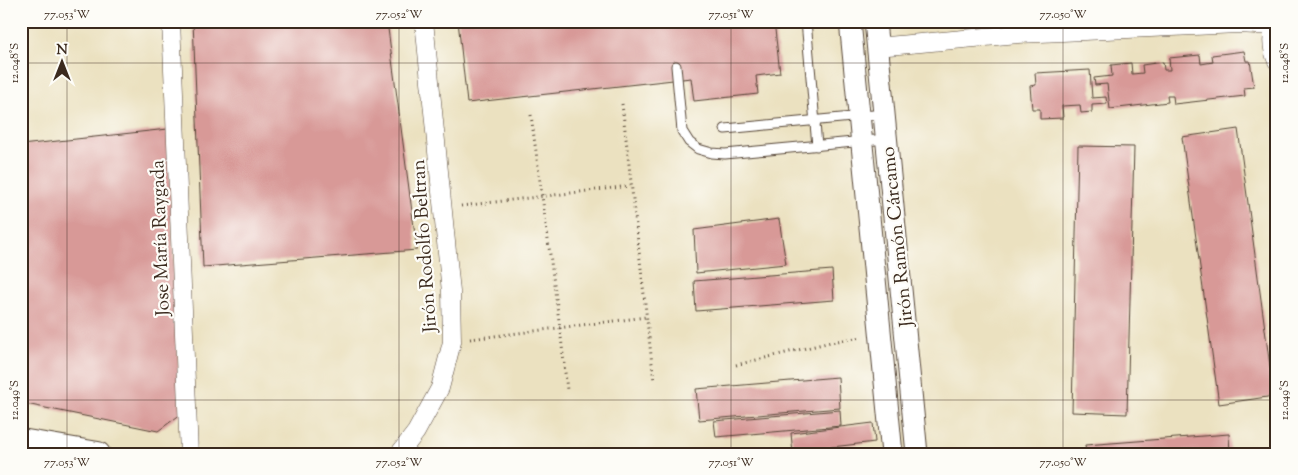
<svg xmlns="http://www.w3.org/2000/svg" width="1298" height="475" font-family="'Sorts Mill Goudy',serif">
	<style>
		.building { fill: #d89997 }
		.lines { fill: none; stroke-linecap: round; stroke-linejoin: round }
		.service-casing { stroke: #554536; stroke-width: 11 }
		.minor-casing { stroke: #554536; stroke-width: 19 }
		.tertiary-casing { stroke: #554536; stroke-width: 23 }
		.secondary-casing { stroke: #554536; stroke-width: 26 }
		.path { stroke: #554536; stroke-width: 3; stroke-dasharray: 1 4; stroke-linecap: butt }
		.service { stroke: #fff; stroke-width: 9 }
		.minor { stroke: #fff; stroke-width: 18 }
		.tertiary { stroke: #fff; stroke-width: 21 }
		.secondary { stroke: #fff; stroke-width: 24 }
		.ticks { fill: none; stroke: #3b2a1e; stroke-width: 1; stroke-opacity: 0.45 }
		.labels { text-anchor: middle; stroke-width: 4.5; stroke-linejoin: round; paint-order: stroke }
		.street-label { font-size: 19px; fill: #3b2a1e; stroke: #fdfcf7 }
		.neatline { fill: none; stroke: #3b2a1e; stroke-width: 2 }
		.ticks-label { font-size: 12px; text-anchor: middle; fill: #3b2a1e }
	</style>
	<rect width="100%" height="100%" fill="#fdfcf7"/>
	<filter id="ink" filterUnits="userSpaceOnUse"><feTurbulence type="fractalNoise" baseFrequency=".02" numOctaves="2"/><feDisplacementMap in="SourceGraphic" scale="10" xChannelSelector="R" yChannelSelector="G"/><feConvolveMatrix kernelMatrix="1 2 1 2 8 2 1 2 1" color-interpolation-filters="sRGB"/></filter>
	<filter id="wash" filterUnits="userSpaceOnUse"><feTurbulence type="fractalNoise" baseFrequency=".0096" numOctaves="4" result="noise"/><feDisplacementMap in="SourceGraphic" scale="20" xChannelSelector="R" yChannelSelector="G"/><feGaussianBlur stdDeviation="1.12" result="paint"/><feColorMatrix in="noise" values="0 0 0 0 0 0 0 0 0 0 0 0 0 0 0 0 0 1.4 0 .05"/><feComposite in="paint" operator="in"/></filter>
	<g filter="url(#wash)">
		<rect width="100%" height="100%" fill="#ebe1c0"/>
		<g id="blocks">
			<g class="building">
				<polygon points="193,21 387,21 417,250 203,267"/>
				<polygon points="458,21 774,21 780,73 756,76 758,94 694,101 691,78 467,103"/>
				<polygon points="1244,51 1246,61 1250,61 1254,87 1244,88 1245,96 1174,104 1173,96 1167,96 1168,102 1110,109 1107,84 1095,85 1094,78 1112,76 1111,65 1131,63 1132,74 1143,73 1142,65 1163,62 1164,70 1170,70 1169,58 1200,55 1201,64 1213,62 1212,55"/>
				<polygon points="1090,70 1092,98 1106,97 1107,104 1092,105 1092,112 1081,113 1080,105 1062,106 1063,118 1040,119 1040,109 1032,109 1030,86 1036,85 1035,73"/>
				<polygon points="168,129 181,414 158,431 21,403 21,145"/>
				<polygon points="1238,129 1274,396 1219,404 1182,137"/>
				<polygon points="1078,146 1134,147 1127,414 1072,412"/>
				<polygon points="779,219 786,264 696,273 694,230"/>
				<polygon points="832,270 834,300 696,311 694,281"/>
				<polygon points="838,377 840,408 699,420 696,389"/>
				<polygon points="840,410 841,426 716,437 714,421"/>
				<polygon points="873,423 875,442 815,449 816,454 793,454 791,433"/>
				<polygon points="1229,434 1230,454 1086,454 1085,445"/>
			</g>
		</g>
	</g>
	<g filter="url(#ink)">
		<use href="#blocks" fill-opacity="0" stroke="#554536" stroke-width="1"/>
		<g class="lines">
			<defs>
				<g id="service">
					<polyline points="806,21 817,146"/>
					<polyline points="676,66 682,131 689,142 698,149 712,153 725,154 886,139"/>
					<polyline points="725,129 884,114"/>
				</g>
				<g id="minor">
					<polyline points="171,21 189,454"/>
					<path d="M 1277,23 C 1270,36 1271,48 1277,61"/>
					<polyline points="877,47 1018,34 1238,24 1275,26"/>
					<polyline points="399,454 416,432 440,388 452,342 451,292 424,21"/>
				</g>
				<g id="tertiary">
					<polyline points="850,21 892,454"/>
					<polyline points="875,21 917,454"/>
				</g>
				<polyline id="secondary" points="21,441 98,454"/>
			</defs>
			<use href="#service" class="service-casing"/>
			<use href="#minor" class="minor-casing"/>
			<use href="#tertiary" class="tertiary-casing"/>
			<use href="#secondary" class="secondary-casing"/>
			<g class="path">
				<polyline points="622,104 654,381"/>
				<polyline points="531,115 560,328 567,390"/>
				<polyline points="461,206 630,186"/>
				<polyline points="470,339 646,317"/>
				<polyline points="736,365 831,342 862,337"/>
			</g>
			<use href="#service" class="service"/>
			<use href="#minor" class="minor"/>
			<use href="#tertiary" class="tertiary"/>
			<use href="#secondary" class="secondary"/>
		</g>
	</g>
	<path class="ticks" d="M 67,21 L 67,454M 399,21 L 399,454M 731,21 L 731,454M 1063,21 L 1063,454M 21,63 L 1277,63M 21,400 L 1277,400"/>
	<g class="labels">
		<g class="street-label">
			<text transform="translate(896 237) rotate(-96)" y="7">Jirón Ramón Cárcamo</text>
			<text transform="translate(159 238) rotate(-92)" y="7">Jose María Raygada</text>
			<text transform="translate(423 246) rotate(-94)" y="7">Jirón Rodolfo Beltran</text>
		</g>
	</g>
	<rect width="1298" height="475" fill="none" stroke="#fdfcf7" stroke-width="55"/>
	<g transform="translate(62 62)" stroke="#fdfcf7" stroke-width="4" paint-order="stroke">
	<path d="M0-4L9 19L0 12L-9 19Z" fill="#3b2a1e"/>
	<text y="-8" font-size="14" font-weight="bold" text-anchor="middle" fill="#3b2a1e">N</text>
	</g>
	<rect x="28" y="28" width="1242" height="420" class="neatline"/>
	<g class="ticks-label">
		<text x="67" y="18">77.053°W</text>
		<text x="399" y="18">77.052°W</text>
		<text x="731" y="18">77.051°W</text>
		<text x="1063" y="18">77.050°W</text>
		<text transform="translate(14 63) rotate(-90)" y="4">12.048°S</text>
		<text transform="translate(1284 63) rotate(-90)" y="4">12.048°S</text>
		<text transform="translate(14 400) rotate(-90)" y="4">12.049°S</text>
		<text transform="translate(1284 400) rotate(-90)" y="4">12.049°S</text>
		<text x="67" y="466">77.053°W</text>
		<text x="399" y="466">77.052°W</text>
		<text x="731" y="466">77.051°W</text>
		<text x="1063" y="466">77.050°W</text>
	</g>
</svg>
